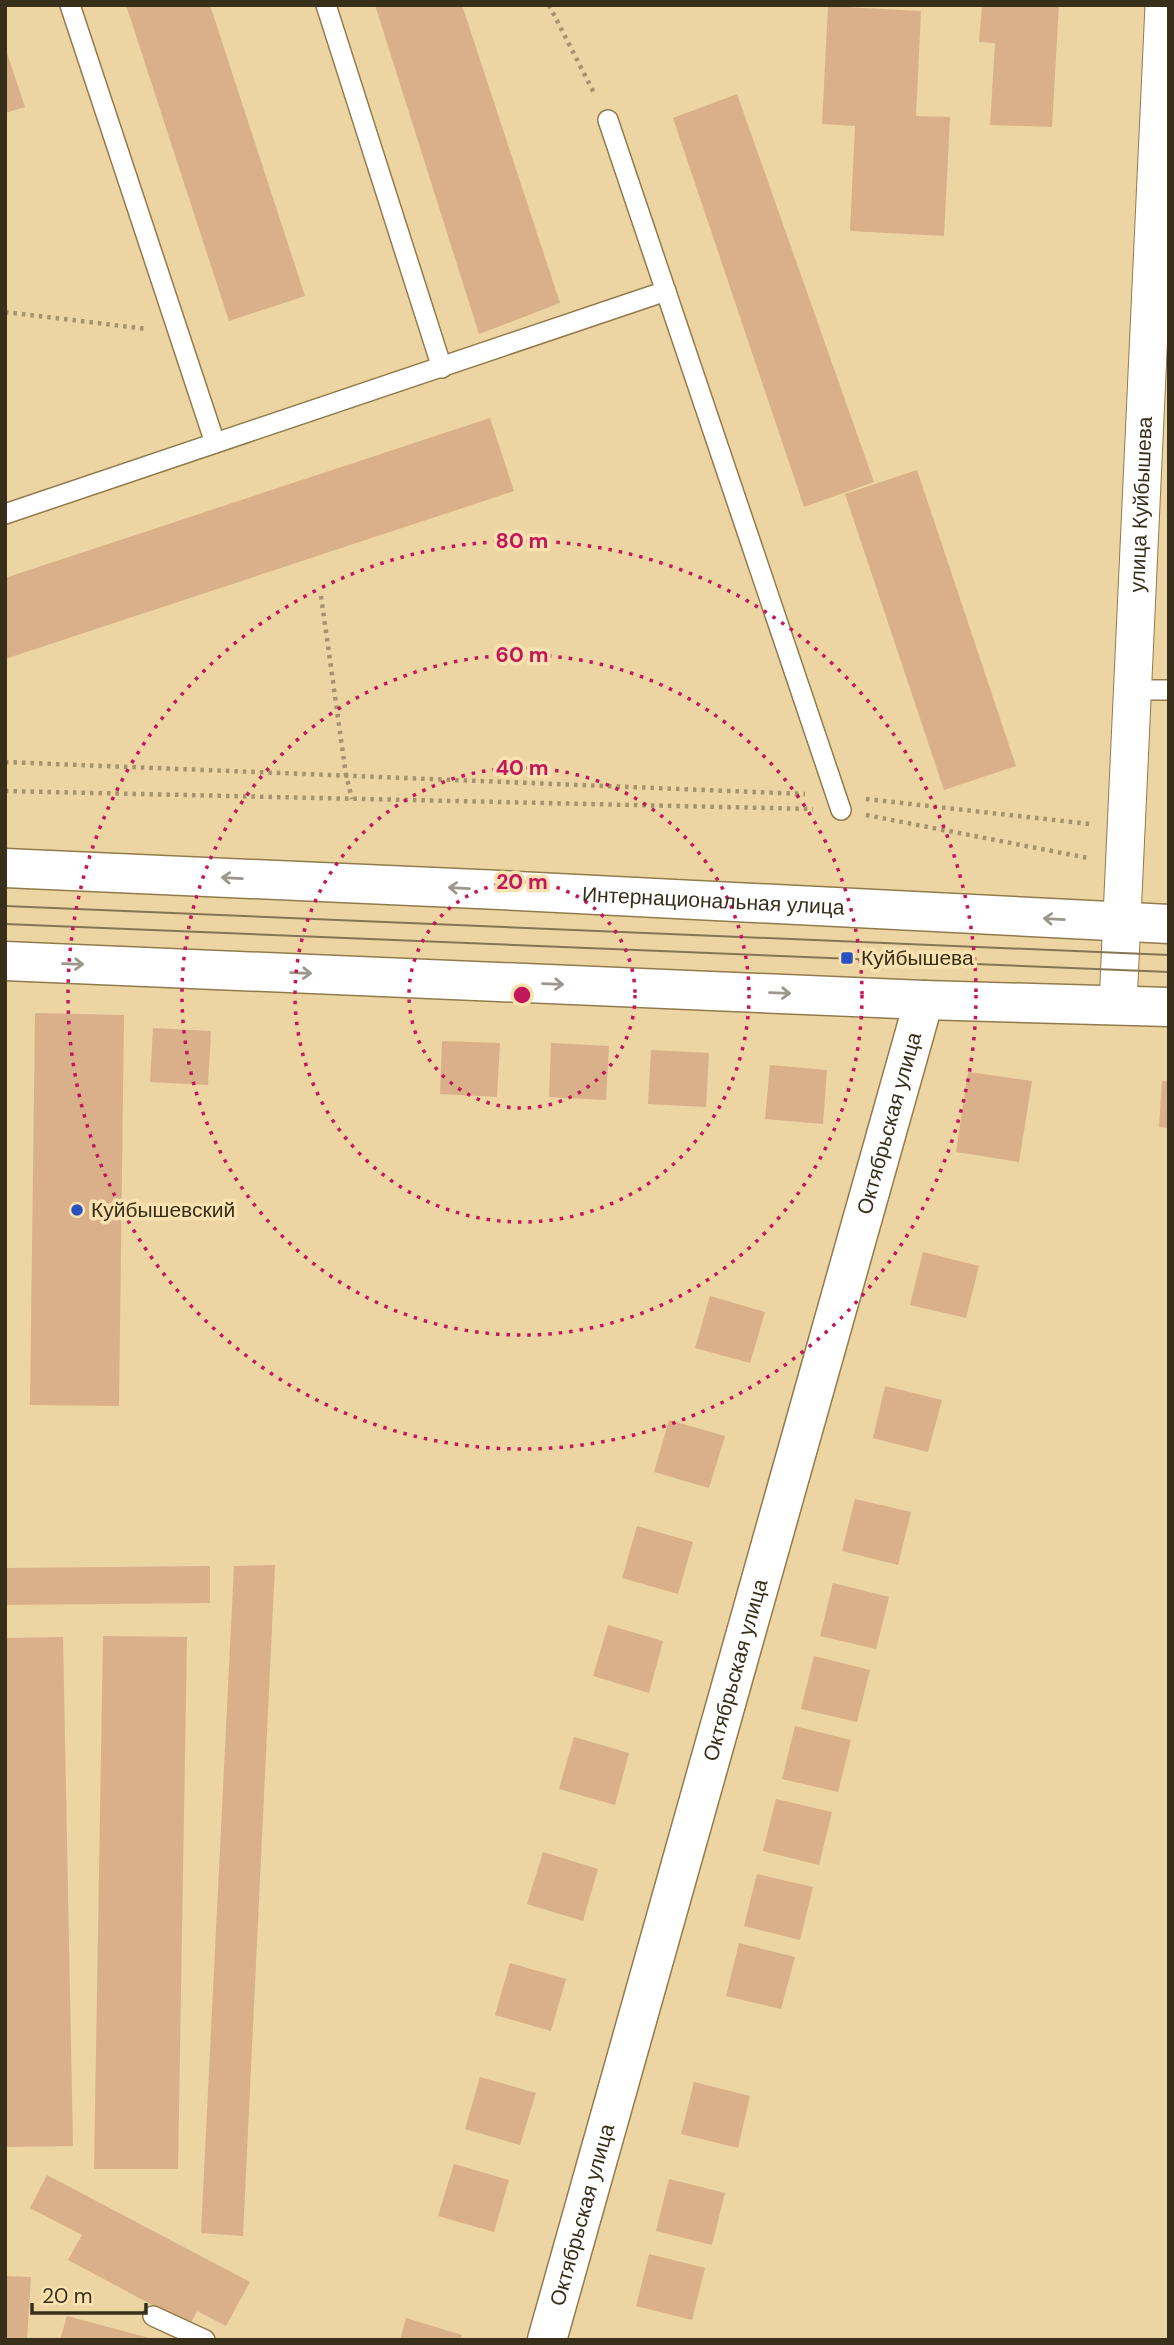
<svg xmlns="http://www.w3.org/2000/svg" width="1174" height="2345" font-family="'DM Sans',sans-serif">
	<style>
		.building { fill: #d9b08a }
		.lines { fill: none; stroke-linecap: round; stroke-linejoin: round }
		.service-casing { stroke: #917b4c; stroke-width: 22 }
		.minor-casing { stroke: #917b4c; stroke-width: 39 }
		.tertiary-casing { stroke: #917b4c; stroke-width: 41 }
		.secondary-casing { stroke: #917b4c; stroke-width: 41 }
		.path { stroke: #a5936d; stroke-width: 4.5; stroke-dasharray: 3.5 5; stroke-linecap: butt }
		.service { stroke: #fff; stroke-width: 19 }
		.minor { stroke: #fff; stroke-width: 37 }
		.tertiary { stroke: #fff; stroke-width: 38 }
		.secondary { stroke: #fff; stroke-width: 38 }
		.tram { stroke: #857555; stroke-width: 2 }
		.oneway { stroke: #9c978d }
		.ring { fill: none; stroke: #c2185b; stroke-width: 3.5; stroke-dasharray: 3.5 7 }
		.poi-dot { fill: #2852c0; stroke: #fae1b0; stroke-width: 2.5 }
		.labels { text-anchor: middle; stroke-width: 7; stroke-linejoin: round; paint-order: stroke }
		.street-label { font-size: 21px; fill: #382f1b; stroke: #fae1b0 }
		.poi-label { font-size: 21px; fill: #382f1b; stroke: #fae1b0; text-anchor: start }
		.centre { fill: #c2185b; stroke: #fae1b0; stroke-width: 3.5 }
		.ring-label { font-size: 21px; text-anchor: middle; font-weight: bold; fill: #c2185b; stroke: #fae1b0; stroke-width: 7; stroke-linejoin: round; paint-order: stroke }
	</style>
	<rect width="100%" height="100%" fill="#edd4a3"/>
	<g class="building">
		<polygon points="126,5 210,5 305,296 229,321"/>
		<polygon points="375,5 462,5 560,303 479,334"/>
		<polygon points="982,5 1059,5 1052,127 990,125 995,43 979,42"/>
		<polygon points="828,6 921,11 916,116 950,117 944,236 850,231 855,126 822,124"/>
		<polygon points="5,47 25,107 5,113"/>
		<polygon points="737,94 874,482 804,507 673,118"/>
		<polygon points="490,418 514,491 5,659 5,578"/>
		<polygon points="917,470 1016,766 944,790 845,494"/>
		<polygon points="35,1013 124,1015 119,1406 30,1405"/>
		<polygon points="153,1028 211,1031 208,1085 150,1082"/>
		<polygon points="442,1041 500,1043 497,1097 440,1094"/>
		<polygon points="551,1043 609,1046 606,1100 549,1097"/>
		<polygon points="651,1050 709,1053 706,1107 648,1104"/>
		<polygon points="770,1065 827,1070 823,1124 765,1119"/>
		<polygon points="968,1072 1032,1081 1019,1162 956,1152"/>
		<polygon points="1162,1081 1169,1081 1169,1128 1159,1127"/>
		<polygon points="923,1252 979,1266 966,1318 910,1305"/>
		<polygon points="710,1296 765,1312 750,1363 695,1348"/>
		<polygon points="885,1386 942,1400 928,1452 873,1438"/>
		<polygon points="669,1420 725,1436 709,1488 654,1472"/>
		<polygon points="855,1499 911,1512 898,1565 842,1551"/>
		<polygon points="637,1526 693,1542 678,1594 622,1578"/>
		<polygon points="275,1565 243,2236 201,2233 234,1566"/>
		<polygon points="210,1566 210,1603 5,1605 5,1568"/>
		<polygon points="833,1583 889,1597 876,1649 820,1636"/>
		<polygon points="608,1625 663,1641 649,1693 593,1676"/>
		<polygon points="103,1636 187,1637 178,2169 94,2169"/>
		<polygon points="63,1637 73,2146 5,2147 5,1638"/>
		<polygon points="814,1656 870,1670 857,1722 801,1709"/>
		<polygon points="795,1726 851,1740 838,1792 782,1779"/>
		<polygon points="574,1737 629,1753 615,1805 559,1789"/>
		<polygon points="776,1799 832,1812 819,1865 763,1851"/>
		<polygon points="543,1852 598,1869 583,1921 527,1904"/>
		<polygon points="757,1874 813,1887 800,1940 744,1926"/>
		<polygon points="739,1943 795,1957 781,2009 726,1996"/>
		<polygon points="510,1963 566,1979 551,2031 495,2015"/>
		<polygon points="480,2077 536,2093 520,2145 465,2129"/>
		<polygon points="694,2082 750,2096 738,2148 681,2134"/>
		<polygon points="454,2164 509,2180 494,2232 438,2216"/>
		<polygon points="47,2175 250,2282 226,2326 197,2311 190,2325 68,2260 82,2235 30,2208"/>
		<polygon points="669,2179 725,2193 712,2245 656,2231"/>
		<polygon points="649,2254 705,2268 692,2320 636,2306"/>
		<polygon points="5,2276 31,2277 27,2340 5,2340"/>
		<polygon points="67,2316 153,2339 153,2340 60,2340"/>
		<polygon points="406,2318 462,2335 460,2340 400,2340"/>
	</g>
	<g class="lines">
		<defs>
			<g id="service">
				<polyline points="70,5 215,443"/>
				<polyline points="326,5 442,368"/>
				<polyline points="608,120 841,810"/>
				<polyline points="5,514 666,291"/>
				<polyline points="1132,690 1169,690"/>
				<polyline points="153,2316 205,2340"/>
			</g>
			<g id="minor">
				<path id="s1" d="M 1118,1004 L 1164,5"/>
			</g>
			<g id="tertiary">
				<path id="s2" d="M 547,2340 L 924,1000"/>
			</g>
			<g id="secondary">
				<path id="s3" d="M 5,868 L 500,890 L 1169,924"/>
				<polyline points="5,961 924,1000 1169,1007"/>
			</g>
		</defs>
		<use href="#service" class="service-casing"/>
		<use href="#minor" class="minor-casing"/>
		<use href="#tertiary" class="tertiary-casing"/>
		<use href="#secondary" class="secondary-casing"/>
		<g class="path">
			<polyline points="549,5 595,95"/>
			<polyline points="5,312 147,329"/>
			<polyline points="321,596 346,775 352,799"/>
			<polyline points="5,762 805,794"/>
			<polyline points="5,791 813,809"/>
			<polyline points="866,799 1090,824"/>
			<polyline points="866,815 1088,858"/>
		</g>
		<use href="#service" class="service"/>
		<use href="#minor" class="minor"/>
		<use href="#tertiary" class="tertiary"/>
		<use href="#secondary" class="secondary"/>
		<g class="tram">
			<polyline points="5,906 1169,955"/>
			<polyline points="5,924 1169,972"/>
		</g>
	</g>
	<defs><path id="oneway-shaft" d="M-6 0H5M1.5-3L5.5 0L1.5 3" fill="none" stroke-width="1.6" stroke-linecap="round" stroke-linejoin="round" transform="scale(1.75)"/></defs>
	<g class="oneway">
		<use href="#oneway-shaft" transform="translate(232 878) rotate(-177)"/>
		<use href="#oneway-shaft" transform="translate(459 888) rotate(-177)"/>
		<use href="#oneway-shaft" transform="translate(1054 919) rotate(-177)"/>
		<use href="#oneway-shaft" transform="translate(73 964) rotate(2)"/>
		<use href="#oneway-shaft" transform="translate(301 973) rotate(2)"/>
		<use href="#oneway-shaft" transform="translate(553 984) rotate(2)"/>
		<use href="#oneway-shaft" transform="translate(780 993) rotate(2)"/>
	</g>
	<g class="ring">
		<circle cx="522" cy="995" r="113"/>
		<circle cx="522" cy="995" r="227"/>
		<circle cx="522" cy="995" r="340"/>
		<circle cx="522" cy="995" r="454"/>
	</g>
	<g class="poi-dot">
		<rect x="840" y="951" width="14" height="14" rx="3.5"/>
		<circle cx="77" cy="1210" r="7"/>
	</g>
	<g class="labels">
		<g class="street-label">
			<text dy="7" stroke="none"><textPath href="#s1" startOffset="500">улица Куйбышева</textPath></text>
			<text dy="7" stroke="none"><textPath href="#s3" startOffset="709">Интернациональная улица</textPath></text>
			<text dy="7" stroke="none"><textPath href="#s2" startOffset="1264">Октябрьская улица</textPath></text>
			<text dy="7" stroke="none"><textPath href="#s2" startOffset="696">Октябрьская улица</textPath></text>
			<text dy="7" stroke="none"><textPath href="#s2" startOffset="130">Октябрьская улица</textPath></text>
		</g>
		<g class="poi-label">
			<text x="861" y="965">Куйбышева</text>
			<text x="91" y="1217">Куйбышевский</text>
		</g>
	</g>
	<circle cx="522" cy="995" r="10" class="centre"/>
	<g class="ring-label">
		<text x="522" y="548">80 m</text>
		<text x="522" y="662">60 m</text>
		<text x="522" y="775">40 m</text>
		<text x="522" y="889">20 m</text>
	</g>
	<rect width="1174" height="2345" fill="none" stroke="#382f1b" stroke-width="14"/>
	<path d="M32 2303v10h114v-10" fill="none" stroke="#382f1b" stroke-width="3.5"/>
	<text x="42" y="2303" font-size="21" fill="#382f1b" stroke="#fae1b0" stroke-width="5" paint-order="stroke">20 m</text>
</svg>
